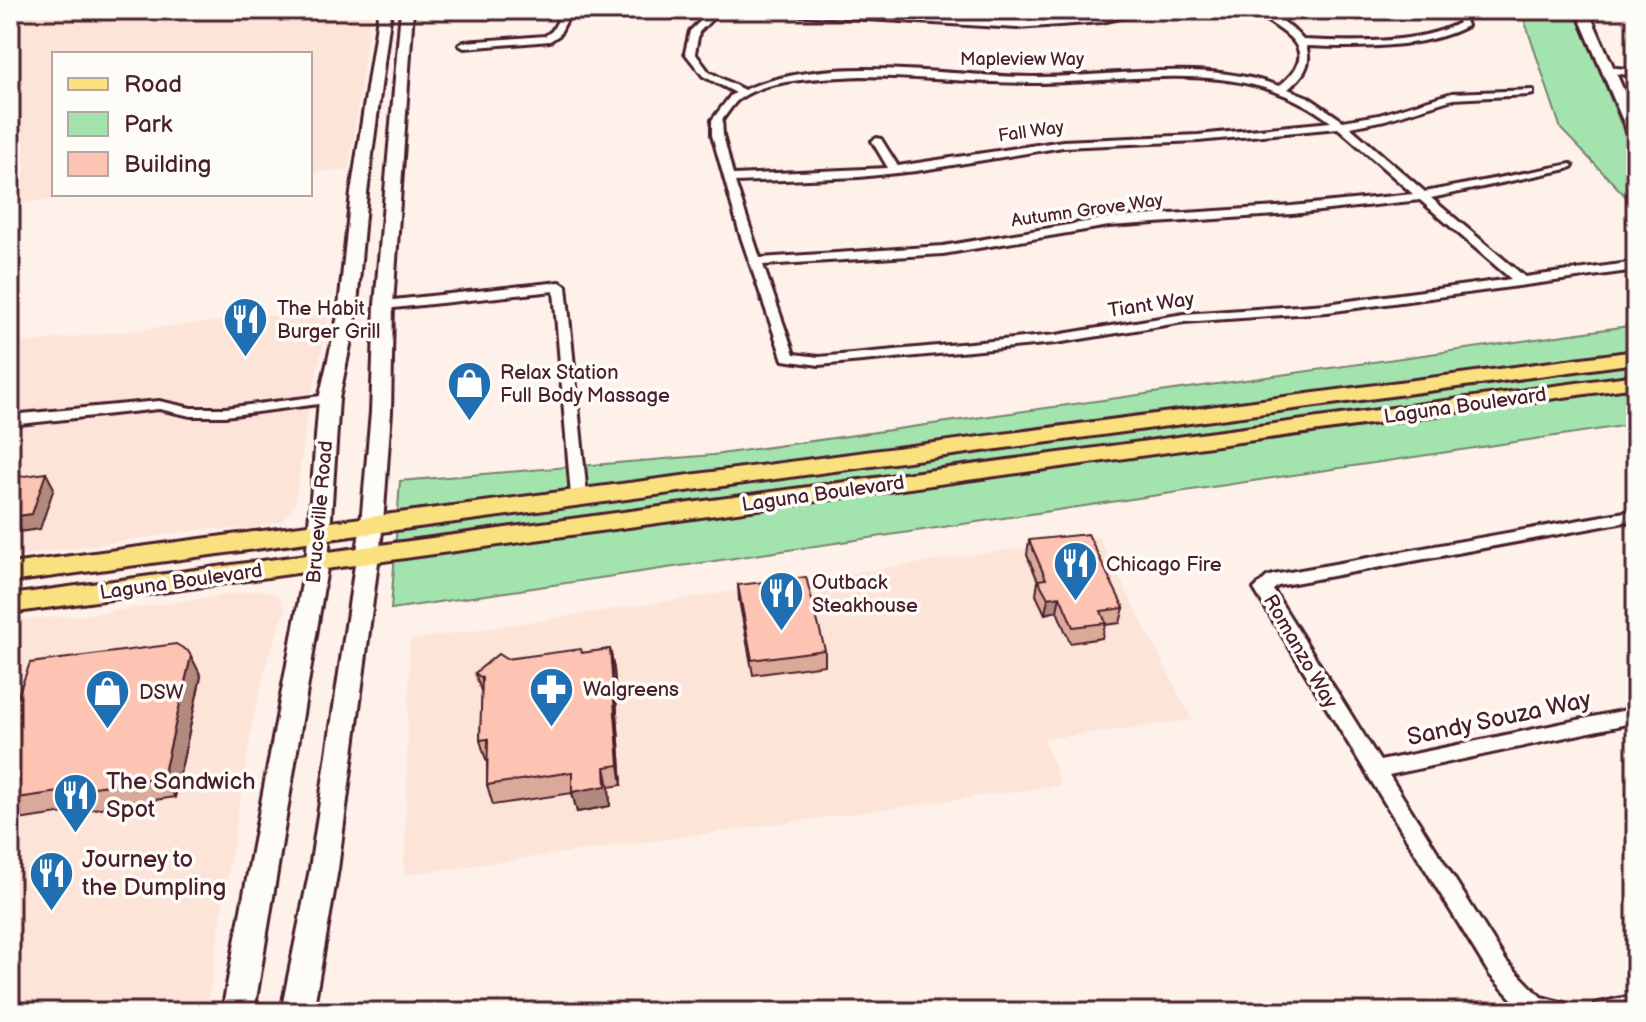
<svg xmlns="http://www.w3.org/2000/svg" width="1646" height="1022" font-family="'Balsamiq Sans',sans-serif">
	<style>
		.built { fill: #fde4d9 }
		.green { fill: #a3e4ae; stroke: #76826c; stroke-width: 2 }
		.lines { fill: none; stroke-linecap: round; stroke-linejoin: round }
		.street-casing { stroke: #4a1f2b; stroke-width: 6 }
		.secondary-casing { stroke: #4a1f2b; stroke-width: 6 }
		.primary-casing { stroke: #4a1f2b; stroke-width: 6 }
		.street { fill: #fdfcf7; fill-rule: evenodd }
		.secondary { fill: #fdfcf7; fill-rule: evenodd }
		.primary { fill: #fbe080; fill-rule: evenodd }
		.wall { fill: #daa99a; stroke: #4a1f2b; stroke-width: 2 }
		.shaded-wall { fill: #b1897d; stroke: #4a1f2b; stroke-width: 2 }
		.building { fill: #fdc4b3; stroke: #4a1f2b; stroke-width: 2 }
		.labels { text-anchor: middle; stroke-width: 7; stroke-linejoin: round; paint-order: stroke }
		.far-street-label { font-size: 18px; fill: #4a1f2b; stroke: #fdfcf7 }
		.street-label { font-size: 20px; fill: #4a1f2b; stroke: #fdfcf7 }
		.poi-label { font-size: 20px; fill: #4a1f2b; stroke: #fdfcf7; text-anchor: start }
		.near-street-label { font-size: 24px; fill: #4a1f2b; stroke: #fdfcf7 }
		.near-poi-label { font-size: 24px; fill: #4a1f2b; stroke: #fdfcf7; text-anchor: start }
	</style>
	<rect width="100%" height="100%" fill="#fdf1e9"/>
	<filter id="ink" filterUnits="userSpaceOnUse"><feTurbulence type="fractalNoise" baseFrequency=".0125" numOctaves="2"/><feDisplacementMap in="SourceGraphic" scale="16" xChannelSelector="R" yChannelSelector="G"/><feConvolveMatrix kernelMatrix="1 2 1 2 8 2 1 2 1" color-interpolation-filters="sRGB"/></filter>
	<g filter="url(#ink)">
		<g class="built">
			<polygon points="10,10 371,10 349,169 310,173 310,54 54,54 54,194 105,194 10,204"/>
			<polygon points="330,309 306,422 295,504 282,521 251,529 207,529 10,557 10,344"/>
			<polygon points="1098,536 1192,720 1044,739 1061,785 404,875 410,640"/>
			<polygon points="260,590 279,596 286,610 268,658 252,725 206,1012 10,1012 10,620 93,614"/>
		</g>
		<g class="green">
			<polygon points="1521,10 1575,10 1630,147 1636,153 1636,207 1561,129"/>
			<polygon points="1636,325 1636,424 391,609 400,481 713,455"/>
		</g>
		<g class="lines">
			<defs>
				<g id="street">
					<polygon points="564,10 572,10 559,35 550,41 464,48 459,45 464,42 545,36 552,31"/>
					<path d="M 712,10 L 721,10 L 699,32 L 695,53 L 709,72 L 744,90 C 832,52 943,77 1036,77 C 1118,77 1199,58 1279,86 C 1326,48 1281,32 1252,10 C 1272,10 1290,25 1303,40 C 1348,42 1419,45 1459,23 L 1454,10 L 1462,10 L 1467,26 C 1425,49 1354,48 1306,46 C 1313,65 1302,77 1288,89 L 1308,97 L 1343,121 L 1379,115 L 1452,93 L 1533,90 L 1533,94 L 1529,95 L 1453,99 L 1385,120 L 1350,127 L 1425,192 L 1571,164 L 1573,166 L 1567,169 L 1431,198 L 1525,277 L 1636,262 L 1636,270 L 1327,312 L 1184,322 L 1056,343 L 819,365 L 783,360 L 740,234 L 712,135 L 712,120 L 731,95 L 736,93 L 703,76 L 685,53 L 690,31 ZM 861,76 C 920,77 979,83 1037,83 C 1138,82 1245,55 1331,122 L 1198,135 L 1063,141 L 898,166 L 881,139 L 877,138 L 872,141 L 888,168 L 733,175 L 723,135 L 722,120 C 727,114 732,105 738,100 C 764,78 827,78 861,76 ZM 1338,128 L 1413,194 L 1292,206 L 1109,218 L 943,246 L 760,258 L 735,182 L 859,177 L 916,171 L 1063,147 L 1198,141 ZM 1420,200 L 1511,279 L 1327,304 L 1184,314 L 1056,335 L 819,357 L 794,354 L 763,265 L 943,254 L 1109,226 L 1292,214 Z"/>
					<polygon points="1032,10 1040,10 1049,23 1047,25 1041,25"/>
					<polygon points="1607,67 1636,70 1636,76 1604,72 1602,70"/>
					<polygon points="560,282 566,286 587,496 579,501 571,496 554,291 384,309 377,305 384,301"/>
					<polygon points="329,395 334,396 336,399 334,402 225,416 191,416 159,409 10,425 10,415 159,401 191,408 225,408"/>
					<polygon points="1636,510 1636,520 1278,586 1273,590 1380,761 1636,708 1636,722 1389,775 1506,961 1541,997 1568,1004 1572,1012 1524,1012 1490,975 1254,589 1267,577 1273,575"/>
					<polygon points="1636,995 1636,1012 1591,1012 1595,1004"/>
				</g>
				<g id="secondary">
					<polygon points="379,10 391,10 367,193 356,316 339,399 328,562 254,1012 222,1012 306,562 319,399 338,316 351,193"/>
					<polygon points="401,10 413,10 393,305 391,412 383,524 338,869 313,1012 281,1012 310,869 361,524 371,412 375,305"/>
					<polygon points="777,10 845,10 1017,20 1155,10 1102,22 1017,28 783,14"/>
					<polygon points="1576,10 1588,10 1636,118 1636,139 1629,135"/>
				</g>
				<g id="primary">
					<polygon points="1636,351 1636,363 10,582 10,564"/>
					<polygon points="1636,375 1636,387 10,613 10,595"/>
				</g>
			</defs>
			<use href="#street" class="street-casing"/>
			<use href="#secondary" class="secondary-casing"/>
			<use href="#primary" class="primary-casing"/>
			<use href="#street" class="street"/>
			<use href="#secondary" class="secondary"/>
			<use href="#primary" class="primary"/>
		</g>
		<g class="wall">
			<polygon points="1029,540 1124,608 1120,623 1105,625 1102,638 1070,643 1057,611 1045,614 1036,595 1038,581 1027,555"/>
			<polygon points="738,585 825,650 825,665 753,675 739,600"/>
			<polygon points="610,649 614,669 622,785 609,787 610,806 577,812 572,793 493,805 487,785 487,760 486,760 480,740 482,694 475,673 506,659 582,653"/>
			<polygon points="201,676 175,797 18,820 10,817 10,717"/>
		</g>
		<g class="shaded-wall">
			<polygon points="46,473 54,488 40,529 10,533 10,517"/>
			<polygon points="1060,596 1057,611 1045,614 1048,598"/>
			<polygon points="610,649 614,669 622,785 619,765"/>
			<polygon points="191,656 201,676 175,797 163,777"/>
			<polygon points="605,767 609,787 610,806 577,812 572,792"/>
		</g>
		<g class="building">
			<polygon points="46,473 32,514 10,517 10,478"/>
			<polygon points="1088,534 1124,608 1101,611 1106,623 1073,627 1060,596 1048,598 1038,580 1046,579 1029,540"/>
			<polygon points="806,577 825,650 752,660 738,585"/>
			<polygon points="176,644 188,651 191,656 163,777 10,799 10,717 30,663"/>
			<polygon points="581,649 582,653 610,649 619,765 605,767 606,786 572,792 572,772 487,785 488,739 480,740 482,678 475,673 498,654 506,659"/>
		</g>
	</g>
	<defs>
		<symbol id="restaurant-pin" viewBox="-11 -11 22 30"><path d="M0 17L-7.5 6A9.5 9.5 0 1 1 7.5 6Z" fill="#1f6fb2" stroke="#fdfcf7"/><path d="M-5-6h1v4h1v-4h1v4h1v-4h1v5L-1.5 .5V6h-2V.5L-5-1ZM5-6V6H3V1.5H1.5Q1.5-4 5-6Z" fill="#fff"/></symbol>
		<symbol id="shop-pin" viewBox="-11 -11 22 30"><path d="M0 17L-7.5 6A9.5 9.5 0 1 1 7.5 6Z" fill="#1f6fb2" stroke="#fdfcf7"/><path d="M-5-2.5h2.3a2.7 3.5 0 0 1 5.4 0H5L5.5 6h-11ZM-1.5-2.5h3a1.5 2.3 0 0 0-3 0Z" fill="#fff"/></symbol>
		<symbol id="pharmacy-pin" viewBox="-11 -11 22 30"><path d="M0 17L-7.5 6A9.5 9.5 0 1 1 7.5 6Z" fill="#1f6fb2" stroke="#fdfcf7"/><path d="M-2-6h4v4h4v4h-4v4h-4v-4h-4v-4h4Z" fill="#fff"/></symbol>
	</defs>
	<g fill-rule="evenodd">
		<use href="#restaurant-pin" x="220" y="294" width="51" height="69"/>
		<use href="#shop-pin" x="444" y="358" width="51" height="69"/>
		<use href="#restaurant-pin" x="1050" y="538" width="51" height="69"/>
		<use href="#restaurant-pin" x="756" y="568" width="51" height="69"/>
		<use href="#pharmacy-pin" x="526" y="664" width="51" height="69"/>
		<use href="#shop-pin" x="82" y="666" width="51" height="69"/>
		<use href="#restaurant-pin" x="50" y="770" width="51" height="69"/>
		<use href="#restaurant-pin" x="26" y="848" width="51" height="69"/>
	</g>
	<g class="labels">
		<g class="far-street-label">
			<text x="1022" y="65">Mapleview Way</text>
			<text transform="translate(1031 131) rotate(-8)" y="6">Fall Way</text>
			<text transform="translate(1087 210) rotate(-8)" y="6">Autumn Grove Way</text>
		</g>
		<g class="street-label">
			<text transform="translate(1151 304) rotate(-8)" y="7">Tiant Way</text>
			<text transform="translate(1465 405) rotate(-8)" y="7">Laguna Boulevard</text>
			<text transform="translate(823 493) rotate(-8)" y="7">Laguna Boulevard</text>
			<text transform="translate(319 512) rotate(-85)" y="7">Bruceville Road</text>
			<text transform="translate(181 581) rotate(-8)" y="7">Laguna Boulevard</text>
			<text transform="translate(1301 651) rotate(60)" y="7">Romanzo Way</text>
		</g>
		<g class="poi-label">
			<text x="277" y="315">The Habit<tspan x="277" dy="23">Burger Grill</tspan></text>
			<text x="500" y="379">Relax Station<tspan x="500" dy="23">Full Body Massage</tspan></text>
			<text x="1106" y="571">Chicago Fire</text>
			<text x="812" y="589">Outback<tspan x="812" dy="23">Steakhouse</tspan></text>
			<text x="583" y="696">Walgreens</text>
			<text x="139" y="699">DSW</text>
		</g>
		<g class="near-street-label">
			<text transform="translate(1499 718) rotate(-12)" y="8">Sandy Souza Way</text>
		</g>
		<g class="near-poi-label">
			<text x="106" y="789">The Sandwich<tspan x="106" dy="28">Spot</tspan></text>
			<text x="82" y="867">Journey to<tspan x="82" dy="28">the Dumpling</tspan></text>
		</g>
	</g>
	<rect width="1646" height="1022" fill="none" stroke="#fdfcf7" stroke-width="40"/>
	<rect x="20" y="20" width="1606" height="982" fill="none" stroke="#4a1f2b" stroke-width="3" filter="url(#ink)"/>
	<rect x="52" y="52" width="260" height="144" fill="#fdfcf7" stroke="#b5a4a5" stroke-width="2"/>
	<rect x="68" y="78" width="40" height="12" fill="#fbe080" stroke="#b5a4a5" stroke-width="2"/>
	<text x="124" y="92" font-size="24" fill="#4a1f2b">Road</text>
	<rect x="68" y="112" width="40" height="24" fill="#a3e4ae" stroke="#b5a4a5" stroke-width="2"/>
	<text x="124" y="132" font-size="24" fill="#4a1f2b">Park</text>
	<rect x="68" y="152" width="40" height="24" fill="#fdc4b3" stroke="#b5a4a5" stroke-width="2"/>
	<text x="124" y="172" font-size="24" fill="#4a1f2b">Building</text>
</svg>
